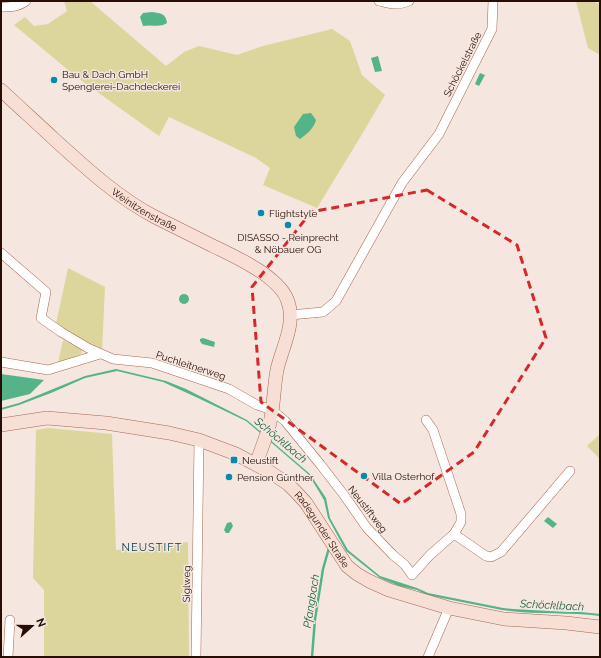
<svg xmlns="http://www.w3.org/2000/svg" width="601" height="658" font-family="Raleway,sans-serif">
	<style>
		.green { fill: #dcd69c }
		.water { fill: #54b389 }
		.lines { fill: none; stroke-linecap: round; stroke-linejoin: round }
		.stream { stroke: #54b389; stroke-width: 2.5 }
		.street-casing { stroke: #a6674d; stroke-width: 10 }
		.secondary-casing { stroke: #a6674d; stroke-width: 14 }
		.street { stroke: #fff; stroke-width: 9 }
		.secondary { stroke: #f7dfd6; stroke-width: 13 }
		.marked { fill: none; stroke: #d62828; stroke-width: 3; stroke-dasharray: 8 5; stroke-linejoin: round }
		.poi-dot { fill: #078aab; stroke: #f5e6e0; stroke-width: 1.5 }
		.labels { text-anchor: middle; stroke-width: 3; stroke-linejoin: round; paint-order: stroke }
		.street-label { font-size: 10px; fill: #260e04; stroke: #f5e6e0 }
		.poi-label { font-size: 10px; fill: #260e04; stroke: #f5e6e0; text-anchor: start }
		.water-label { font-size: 11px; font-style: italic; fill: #1a6145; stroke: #f5e6e0 }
		.neighbourhood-label { font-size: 11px; letter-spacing: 1px; fill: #003949; stroke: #f5e6e0 }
	</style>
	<rect width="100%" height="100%" fill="#f5e6e0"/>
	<g class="green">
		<polygon points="64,1 90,1 166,66 184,52 199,46 237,55 263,46 332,29 350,41 362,75 385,95 361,136 317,208 263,185 270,168 256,158 169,117 159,136 79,79 14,25 25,17 34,26 48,24 67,11"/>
		<polygon points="576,1 592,1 600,4 600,55 588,48"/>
		<polygon points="68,268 105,287 102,351 56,324"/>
		<polygon points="63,340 83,349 81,354 58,363"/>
		<polygon points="48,428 112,434 116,550 188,542 189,657 44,657 44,590 33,578 36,430"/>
		<polygon points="600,434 600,459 587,446"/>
	</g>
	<g class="water">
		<path d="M 152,12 C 161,13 166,14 167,23 C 160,28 151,24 143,26 L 140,17 L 143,13 Z"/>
		<polygon points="378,56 382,71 375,72 371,58"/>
		<polygon points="480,73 485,75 479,86 475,84"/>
		<path d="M 311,113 L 316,120 C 314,128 307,134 300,139 L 296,136 L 294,127 L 303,114 Z"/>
		<circle cx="184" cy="299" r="5"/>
		<polygon points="203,338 215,342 214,347 202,344 200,341 200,339"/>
		<path d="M 116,369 L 166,381 L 186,389 L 247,420 L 310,474 L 326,498 L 330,518 L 348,550 L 380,576 L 417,588 L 428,593 L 503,608 L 513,609 L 567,612 L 581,612 L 600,614 L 600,616 C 568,612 535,615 502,610 L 427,595 L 417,590 L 399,586 L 380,578 L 346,551 L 328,518 L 324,500 L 309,475 L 246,421 L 198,398 L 163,382 L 117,371 L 85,378 L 51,393 L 19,405 L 1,410 L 1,408 L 19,403 L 85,376 Z"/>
		<polygon points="1,374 44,380 30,394 1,401"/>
		<polygon points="548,517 557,524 553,528 544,521"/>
		<polygon points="231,522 233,526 229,533 226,533 224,530 227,523"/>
	</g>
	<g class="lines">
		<polyline class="stream" points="312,657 315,619 323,569 329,548"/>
		<defs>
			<g id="street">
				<path d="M 379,1 C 392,4 397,6 409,1"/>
				<path d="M 1,7 C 10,7 18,7 26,1"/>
				<polyline points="1,253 46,292 41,318 61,332 88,348 113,359 152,363 229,389 257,405 272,410 285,421 320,464 344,495 367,528 393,555 405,565 412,575 430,555 454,534 486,556 491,557 501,552 570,471"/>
				<polyline points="290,315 323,312 336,301 402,183 439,134 492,29 493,1"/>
				<polyline points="1,362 48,370 100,354"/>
				<polyline points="426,420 433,430 461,514 461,522 454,534"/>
				<polyline points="8,657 10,620"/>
				<polyline points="196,657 199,440"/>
				<polyline points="428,657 449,608"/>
			</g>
			<g id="secondary">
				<path id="s1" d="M 1,90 C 19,107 37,123 54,139 C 86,168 117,197 155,217 C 173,226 191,235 209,244 C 232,255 277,275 287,299 C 297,323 282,347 277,370 C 274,386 274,402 271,418 C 268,434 261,449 256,464"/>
				<path id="s2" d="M 1,425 L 47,418 L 106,423 L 169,433 L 199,440 L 236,454 L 270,472 L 288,484 L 296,492 L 306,503 L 347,566 L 357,574 L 369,581 L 389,590 L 449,608 L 504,619 L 566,623 L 600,627"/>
			</g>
		</defs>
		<use href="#street" class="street-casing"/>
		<use href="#secondary" class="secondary-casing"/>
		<use href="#street" class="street"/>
		<use href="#secondary" class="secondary"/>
	</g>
	<path class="marked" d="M 427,190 L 517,245 L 546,338 L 474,452 L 401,504 L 261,402 L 252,287 L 311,212 Z"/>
	<g class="poi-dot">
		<circle cx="54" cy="80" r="4"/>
		<circle cx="261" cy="213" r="4"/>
		<circle cx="288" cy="225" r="4"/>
		<rect x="230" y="456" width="8" height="8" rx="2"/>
		<circle cx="364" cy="476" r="4"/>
		<circle cx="229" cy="477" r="4"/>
	</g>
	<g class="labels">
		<g class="street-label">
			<text transform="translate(462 64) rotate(-63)" y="4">Schöckelstraße</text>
			<text dy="4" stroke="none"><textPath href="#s1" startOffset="187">Weinitzenstraße</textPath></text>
			<text transform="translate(191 365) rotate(18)" y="4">Puchleitnerweg</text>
			<text transform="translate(368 509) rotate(52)" y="4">Neustiftweg</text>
			<text dy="4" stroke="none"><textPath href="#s2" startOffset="357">Radegunder Straße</textPath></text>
			<text transform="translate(186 584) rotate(-89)" y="4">Siglweg</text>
		</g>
		<g class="poi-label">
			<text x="62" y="78">Bau &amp; Dach GmbH<tspan x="62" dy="12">Spenglerei-Dachdeckerei</tspan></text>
			<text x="269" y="217">Flightstyle</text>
			<text x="288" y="241" text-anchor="middle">DISASSO - Reinprecht<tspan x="288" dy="12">&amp; Nöbauer OG</tspan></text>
			<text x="242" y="464">Neustift</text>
			<text x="372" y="480">Villa Osterhof</text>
			<text x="237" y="481">Pension Günther</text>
		</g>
		<g class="water-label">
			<text transform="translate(281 440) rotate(40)" y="4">Schöcklbach</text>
			<text transform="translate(311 601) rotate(-81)" y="4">Pfangbach</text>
			<text transform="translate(552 605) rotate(3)" y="4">Schöcklbach</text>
		</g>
		<g class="neighbourhood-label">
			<text x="152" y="551">NEUSTIFT</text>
		</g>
	</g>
	<rect width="601" height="658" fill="none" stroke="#260e04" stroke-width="4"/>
	<g transform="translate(32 626) rotate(69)" stroke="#f5e6e0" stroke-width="3" paint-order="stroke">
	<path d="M0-3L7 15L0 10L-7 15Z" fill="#260e04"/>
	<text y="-6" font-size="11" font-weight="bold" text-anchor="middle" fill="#260e04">N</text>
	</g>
</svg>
